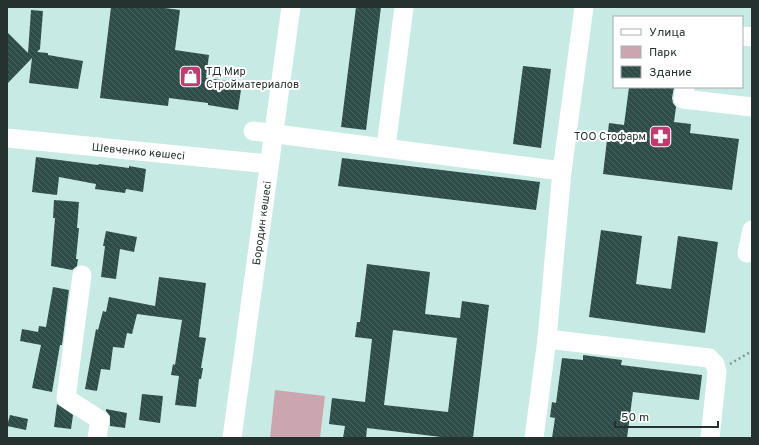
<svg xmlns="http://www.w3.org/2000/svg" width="759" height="445" font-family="Overpass,sans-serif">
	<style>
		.green { fill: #cba6b1 }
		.building { fill: url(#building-back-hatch); fill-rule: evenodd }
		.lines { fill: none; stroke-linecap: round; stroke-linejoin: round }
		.path { stroke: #819b96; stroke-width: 2.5; stroke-dasharray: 2 3; stroke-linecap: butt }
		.minor { stroke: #fff; stroke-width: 19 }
		.labels { text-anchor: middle; stroke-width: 4; stroke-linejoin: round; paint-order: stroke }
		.poi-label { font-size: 11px; fill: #253230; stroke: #fff; text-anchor: start }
		.street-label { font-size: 11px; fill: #253230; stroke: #fff }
	</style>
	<defs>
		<pattern id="building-back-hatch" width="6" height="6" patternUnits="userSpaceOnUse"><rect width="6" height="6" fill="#2e4d48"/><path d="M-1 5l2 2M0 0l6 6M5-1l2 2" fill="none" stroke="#4b6460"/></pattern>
	</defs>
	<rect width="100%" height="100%" fill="#c7eae4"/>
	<polygon class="green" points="275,390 325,396 320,438 270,438"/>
	<g class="building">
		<polygon points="111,7 157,7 180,10 175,50 209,55 206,78 242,83 238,110 208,105 208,103 169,98 168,106 100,98"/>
		<polygon points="356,7 381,7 366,130 341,127"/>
		<polygon points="31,10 43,11 40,49 37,52 48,53 48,55 83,61 78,89 29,83 32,58 7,84 7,32 28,53"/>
		<polygon points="523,66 551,69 541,148 513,144"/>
		<polygon points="629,87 674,87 672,98 673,103 676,107 674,122 691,124 690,133 739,139 732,190 603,174 609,123 624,125"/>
		<polygon points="36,157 98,165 99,164 129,168 129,166 146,169 143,192 126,189 125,193 95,189 96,184 59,177 57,195 32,192"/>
		<polygon points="342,158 540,182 536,210 338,186"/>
		<polygon points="54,200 79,202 77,228 79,228 76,259 78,259 77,266 72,270 51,266 55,218 53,218"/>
		<polygon points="601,230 642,236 636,284 671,289 678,236 718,242 705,333 589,317"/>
		<polygon points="106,231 137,237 134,252 120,249 116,279 101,277 105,246 103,246"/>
		<path d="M 367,264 L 430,272 L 425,314 L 460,318 L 462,301 L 489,305 L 473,438 L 449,438 L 367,428 L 366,438 L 343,438 L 345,426 L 329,424 L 332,398 L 365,402 L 372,339 L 355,337 L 357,322 L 360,322 ZM 393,330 L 457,338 L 448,412 L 384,405 Z"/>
		<polygon points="159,277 206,283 199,337 206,338 201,368 203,368 201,379 199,379 196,407 175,405 179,376 171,375 173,364 175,365 182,320 137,314 132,334 127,333 124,348 113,347 110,370 101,369 97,391 85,389 96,329 98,330 103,311 106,312 109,297 155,306"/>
		<polygon points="53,287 69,290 62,345 60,345 52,392 32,388 41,345 20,341 22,329 38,332 39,326 46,327"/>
		<polygon points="583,355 622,360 621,365 702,375 699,400 633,392 627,438 552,438 555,418 550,417 552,402 556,403 562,358 583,360"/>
		<polygon points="142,394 163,396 160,423 139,420"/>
		<polygon points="57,404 73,415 71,429 54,427"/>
		<polygon points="106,409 127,413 125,428 110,426 110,416 106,411"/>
		<polygon points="10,415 28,419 26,430 7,426"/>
	</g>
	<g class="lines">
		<polyline class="path" points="730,364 752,351"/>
		<g class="minor">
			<polyline points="742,36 752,37"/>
			<polyline points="685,87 683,99 752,107"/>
			<polyline points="253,131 562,171"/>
			<path id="s1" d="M 7,138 L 269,164"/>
			<polyline points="386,147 404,7"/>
			<polyline points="747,253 752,230"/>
			<polyline points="82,275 66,398 100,420 97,438"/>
			<polyline points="547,339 709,358 715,364 717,372 710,438"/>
			<path id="s2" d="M 232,438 L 291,7"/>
			<polyline points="534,438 547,339 562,171 584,7"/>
		</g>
	</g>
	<defs>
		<symbol id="shop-square" viewBox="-11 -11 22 22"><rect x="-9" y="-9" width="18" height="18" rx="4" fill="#c33972" stroke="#fff"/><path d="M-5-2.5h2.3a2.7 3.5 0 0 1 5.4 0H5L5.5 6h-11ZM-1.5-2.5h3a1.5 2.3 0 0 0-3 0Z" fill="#fff"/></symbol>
		<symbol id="pharmacy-square" viewBox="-11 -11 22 22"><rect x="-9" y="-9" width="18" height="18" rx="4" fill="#c33972" stroke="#fff"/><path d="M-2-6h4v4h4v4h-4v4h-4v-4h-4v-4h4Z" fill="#fff"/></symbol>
	</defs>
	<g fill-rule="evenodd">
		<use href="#shop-square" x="178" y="64" width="25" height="25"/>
		<use href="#pharmacy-square" x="648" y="124" width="25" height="25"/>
	</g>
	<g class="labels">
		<g class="poi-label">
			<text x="206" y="75">ТД Мир<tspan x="206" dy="13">Стройматериалов</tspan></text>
			<text x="646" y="140" text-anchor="end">ТОО Стофарм</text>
		</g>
		<g class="street-label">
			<text dy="4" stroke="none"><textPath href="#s1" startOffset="132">Шевченко көшесі</textPath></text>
			<text dy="4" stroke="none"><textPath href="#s2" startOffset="217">Бородин көшесі</textPath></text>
		</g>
	</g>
	<rect width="759" height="445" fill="none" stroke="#253230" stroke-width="16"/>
	<rect x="613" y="16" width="130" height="72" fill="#ffffff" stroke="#a8adac"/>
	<rect x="621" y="29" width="20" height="6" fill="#ffffff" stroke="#a8adac"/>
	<text x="649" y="36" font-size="12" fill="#253230">Улица</text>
	<rect x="621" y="46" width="20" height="12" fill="#cba6b1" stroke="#a8adac"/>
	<text x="649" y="56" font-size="12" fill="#253230">Парк</text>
	<rect x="621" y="66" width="20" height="12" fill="url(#building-back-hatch)" stroke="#a8adac"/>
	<text x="649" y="76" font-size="12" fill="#253230">Здание</text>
	<path d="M615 421v6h103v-6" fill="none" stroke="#253230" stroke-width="2"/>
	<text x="621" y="421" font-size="12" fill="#253230" stroke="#ffffff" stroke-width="3" paint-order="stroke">50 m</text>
</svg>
